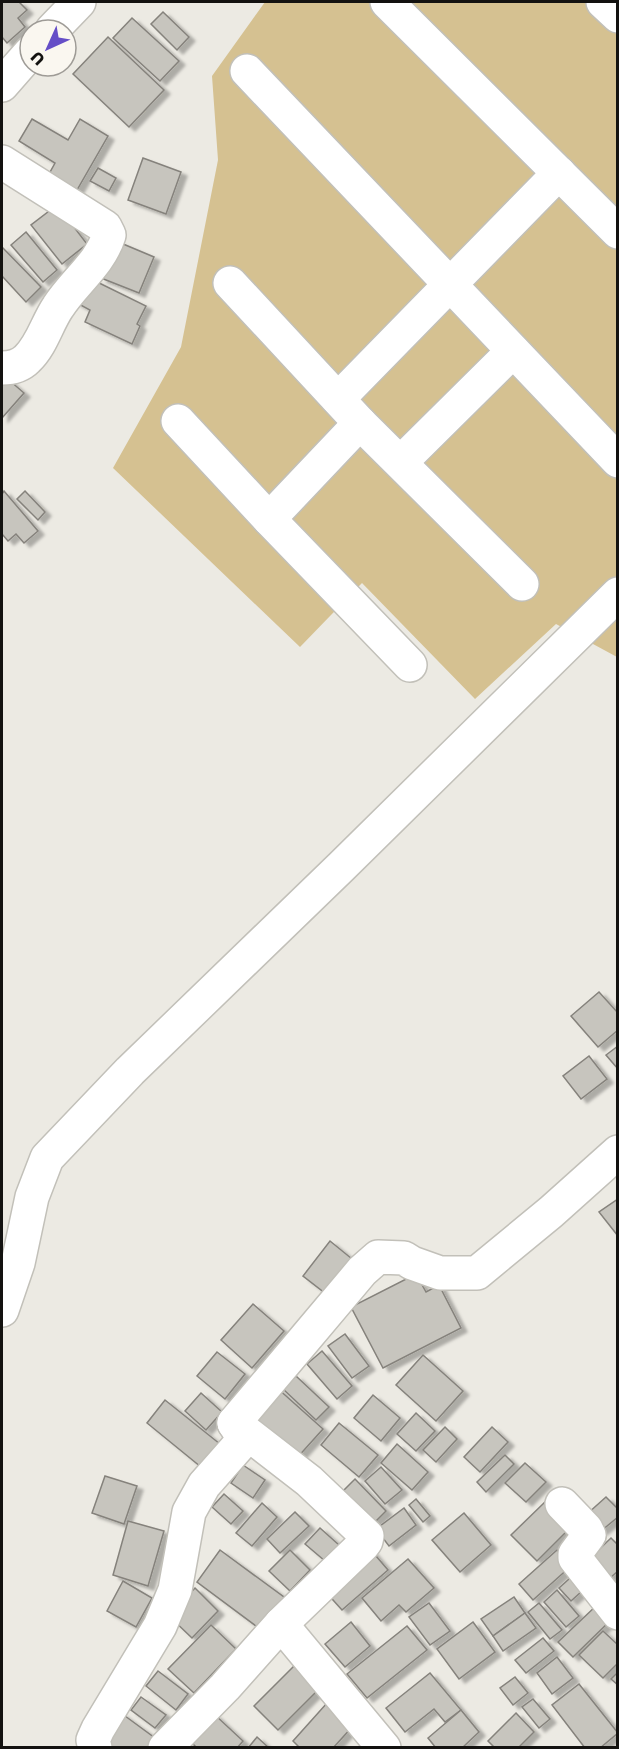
<svg xmlns="http://www.w3.org/2000/svg" width="619" height="1749" font-family="'Golos Text',sans-serif">
	<style>
		.green { fill: #d5c191 }
		.building { fill: #c7c5be; stroke: #85827c; stroke-width: 1.5; filter: url(#shadow) }
		.lines { fill: none; stroke-linecap: round; stroke-linejoin: round }
		.minor-casing { stroke: #c2c0b9; stroke-width: 36 }
		.minor { stroke: #fff; stroke-width: 33 }
	</style>
	<defs>
		<filter id="shadow"><feDropShadow dx="6" dy="4" stdDeviation="1.5" flood-color="#0004"/></filter>
	</defs>
	<rect width="100%" height="100%" fill="#eceae3"/>
	<polygon class="green" points="265,2 617,2 617,657 556,624 475,699 362,583 300,647 113,468 181,347 218,160 212,76"/>
	<g class="building">
		<polygon points="2,2 19,2 27,10 18,18 25,27 7,43 2,37"/>
		<polygon points="163,12 189,37 177,50 151,24"/>
		<polygon points="132,18 179,61 160,81 113,38"/>
		<polygon points="108,37 164,90 129,127 73,74"/>
		<polygon points="32,119 68,140 80,119 108,136 77,190 49,174 55,163 19,141"/>
		<polygon points="143,158 181,172 166,214 128,200"/>
		<polygon points="98,168 116,178 109,191 90,181"/>
		<polygon points="57,205 87,244 62,264 31,225"/>
		<polygon points="26,232 57,270 43,282 11,245"/>
		<polygon points="116,241 154,257 139,293 101,278"/>
		<polygon points="2,247 41,287 26,302 2,276"/>
		<polygon points="87,277 146,306 137,324 140,326 132,344 85,322 90,310 75,302"/>
		<polygon points="2,374 24,393 2,418"/>
		<polygon points="4,491 38,531 24,543 16,534 8,541 2,534 2,494"/>
		<polygon points="25,491 45,512 38,520 17,499"/>
		<polygon points="599,992 618,1013 618,1030 598,1047 571,1016"/>
		<polygon points="618,1046 618,1069 606,1055"/>
		<polygon points="589,1056 607,1079 581,1099 563,1076"/>
		<polygon points="618,1199 618,1236 599,1212"/>
		<polygon points="330,1241 357,1263 330,1297 303,1276"/>
		<polygon points="416,1274 426,1292 439,1285 461,1328 383,1368 351,1307"/>
		<polygon points="253,1304 284,1331 252,1368 221,1340"/>
		<polygon points="345,1334 369,1366 352,1378 328,1346"/>
		<polygon points="322,1351 352,1386 337,1399 307,1364"/>
		<polygon points="217,1352 245,1374 225,1399 197,1376"/>
		<polygon points="423,1355 463,1391 436,1421 396,1385"/>
		<polygon points="296,1376 329,1407 316,1420 283,1389"/>
		<polygon points="276,1387 323,1429 296,1459 249,1417"/>
		<polygon points="201,1393 222,1412 206,1430 185,1411"/>
		<polygon points="373,1395 400,1418 381,1441 354,1418"/>
		<polygon points="165,1400 220,1444 201,1467 147,1423"/>
		<polygon points="416,1413 435,1431 416,1451 397,1434"/>
		<polygon points="339,1423 378,1455 359,1477 321,1445"/>
		<polygon points="445,1427 457,1439 436,1462 423,1450"/>
		<polygon points="492,1427 508,1442 480,1472 464,1457"/>
		<polygon points="397,1444 428,1472 412,1490 381,1463"/>
		<polygon points="505,1455 514,1464 486,1492 477,1482"/>
		<polygon points="525,1463 546,1482 526,1502 505,1483"/>
		<polygon points="243,1465 265,1480 253,1498 231,1483"/>
		<polygon points="381,1467 402,1490 385,1504 365,1481"/>
		<polygon points="105,1476 137,1486 124,1524 92,1513"/>
		<polygon points="355,1479 386,1511 369,1528 338,1496"/>
		<polygon points="224,1494 243,1511 231,1524 212,1507"/>
		<polygon points="606,1497 618,1509 618,1517 601,1531 587,1514"/>
		<polygon points="416,1499 430,1516 423,1522 409,1505"/>
		<polygon points="547,1500 573,1525 537,1561 511,1535"/>
		<polygon points="262,1503 277,1517 252,1546 236,1533"/>
		<polygon points="404,1508 416,1525 389,1546 376,1529"/>
		<polygon points="295,1512 309,1526 280,1553 267,1539"/>
		<polygon points="464,1513 491,1545 460,1572 432,1540"/>
		<polygon points="128,1521 164,1531 148,1586 113,1575"/>
		<polygon points="320,1528 339,1545 325,1561 305,1544"/>
		<polygon points="611,1538 618,1545 618,1571 610,1578 590,1558"/>
		<polygon points="370,1549 388,1570 342,1610 324,1590"/>
		<polygon points="220,1550 288,1600 264,1632 197,1582"/>
		<polygon points="290,1550 310,1570 290,1591 269,1571"/>
		<polygon points="557,1550 571,1566 533,1600 519,1584"/>
		<polygon points="408,1559 434,1588 406,1612 399,1605 381,1621 362,1598"/>
		<polygon points="579,1570 591,1583 571,1601 559,1588"/>
		<polygon points="123,1581 152,1598 136,1627 107,1611"/>
		<polygon points="195,1588 218,1611 192,1638 169,1616"/>
		<polygon points="557,1590 579,1616 566,1627 544,1602"/>
		<polygon points="514,1597 525,1613 493,1636 481,1619"/>
		<polygon points="429,1603 450,1631 430,1645 409,1617"/>
		<polygon points="539,1603 562,1630 550,1639 528,1612"/>
		<polygon points="598,1604 612,1619 573,1657 558,1642"/>
		<polygon points="525,1613 536,1628 503,1651 493,1636"/>
		<polygon points="351,1622 370,1646 345,1667 325,1644"/>
		<polygon points="473,1622 495,1652 459,1679 437,1649"/>
		<polygon points="211,1625 236,1649 194,1693 168,1669"/>
		<polygon points="407,1626 427,1650 367,1698 347,1674"/>
		<polygon points="603,1631 618,1645 618,1663 603,1678 579,1655"/>
		<polygon points="543,1638 554,1651 526,1673 515,1660"/>
		<polygon points="557,1657 573,1678 552,1694 537,1673"/>
		<polygon points="297,1663 321,1687 278,1730 254,1706"/>
		<polygon points="158,1671 188,1694 176,1710 146,1686"/>
		<polygon points="618,1672 618,1685 611,1679"/>
		<polygon points="430,1673 461,1710 445,1722 434,1709 405,1732 386,1708"/>
		<polygon points="515,1677 528,1693 513,1705 500,1688"/>
		<polygon points="579,1684 618,1733 600,1748 585,1748 552,1705"/>
		<polygon points="141,1697 166,1715 155,1728 131,1710"/>
		<polygon points="533,1699 550,1719 539,1728 522,1707"/>
		<polygon points="327,1703 353,1726 333,1748 300,1748 293,1741"/>
		<polygon points="461,1710 479,1732 462,1748 436,1748 428,1738"/>
		<polygon points="121,1713 159,1741 154,1748 107,1748"/>
		<polygon points="516,1713 534,1732 518,1748 495,1748 488,1741"/>
		<polygon points="214,1714 243,1741 237,1748 197,1748 190,1741"/>
		<polygon points="257,1737 269,1748 248,1748"/>
	</g>
	<g class="lines">
		<defs>
			<g id="minor">
				<polyline points="387,2 618,232"/>
				<polyline points="603,2 618,16"/>
				<polyline points="52,30 79,2"/>
				<polyline points="247,71 618,461"/>
				<polyline points="2,85 30,53"/>
				<path d="M 2,162 L 105,227 L 109,235 C 100,264 74,282 58,307 C 47,323 42,345 27,359 C 20,366 11,368 2,368"/>
				<polyline points="230,283 360,423 522,584"/>
				<polyline points="338,399 559,173"/>
				<polyline points="178,421 269,519 410,665"/>
				<polyline points="401,462 513,351"/>
				<polyline points="269,519 360,423"/>
				<polyline points="2,1310 18,1263 32,1197 47,1158 130,1071 342,866 618,594"/>
				<polyline points="234,1423 309,1481 367,1536 366,1541 363,1545 281,1624"/>
				<polyline points="562,1504 586,1529 589,1535 575,1554 575,1558 618,1613"/>
				<polyline points="95,1748 93,1740 98,1729 160,1626 175,1590 189,1512 204,1485 241,1443 243,1437 234,1423 362,1271 378,1257 404,1258 412,1263 440,1273 477,1273 551,1212 618,1152"/>
				<polyline points="165,1748 225,1687 281,1624 384,1748"/>
			</g>
		</defs>
		<use href="#minor" class="minor-casing"/>
		<use href="#minor" class="minor"/>
	</g>
	<rect width="619" height="1749" fill="none" stroke="#131210" stroke-width="6"/>
	<g transform="translate(48 48) rotate(225)"><circle r="28" fill="#faf7f0" stroke="#9e9b96" stroke-width="1.5"/>
	<path d="M0-4.5L10 22L0 15L-10 22Z" fill="#654ec7"/>
	<text y="-9" font-size="16" font-weight="bold" text-anchor="middle" fill="#131210">U</text>
	</g>
</svg>
